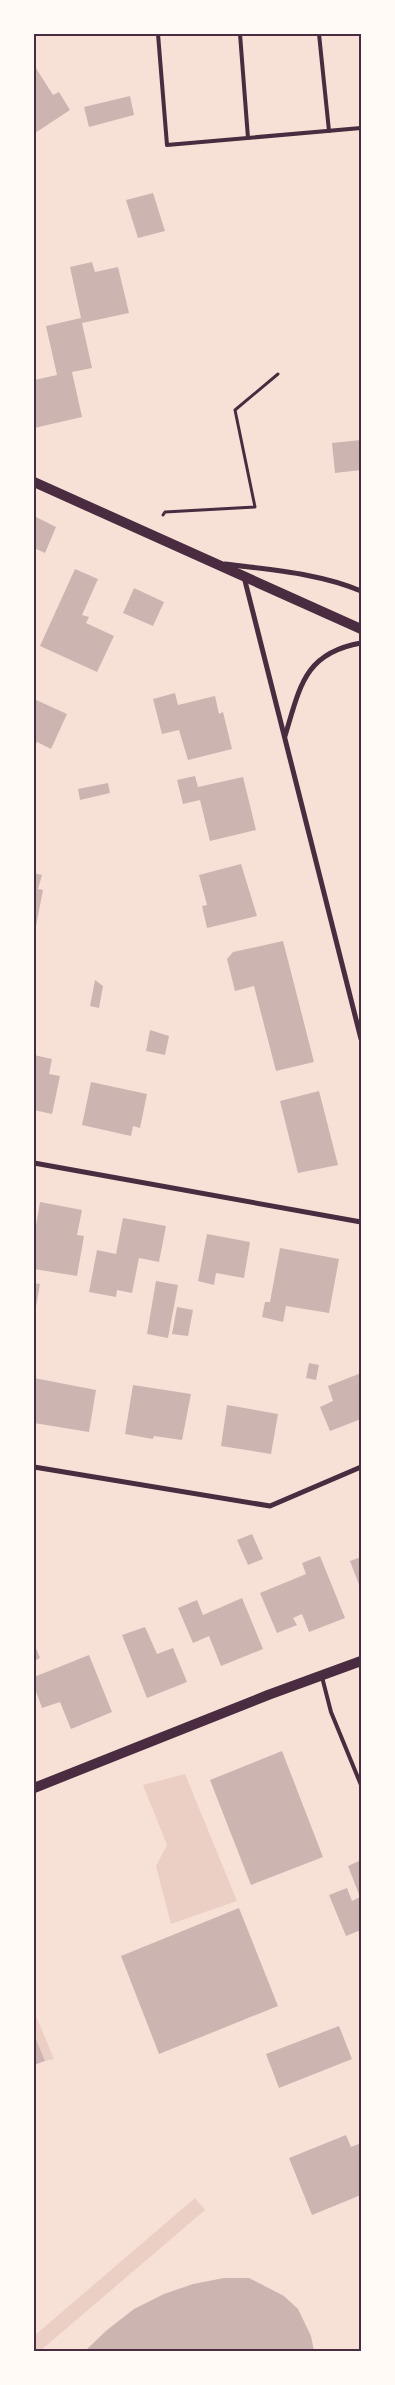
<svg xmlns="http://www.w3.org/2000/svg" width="395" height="2385" font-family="Figtree,sans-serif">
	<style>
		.green { fill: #ebcfc5 }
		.building { fill: #ccb4b1 }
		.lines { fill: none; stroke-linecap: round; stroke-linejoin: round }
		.path { stroke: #4a2c40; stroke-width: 3 }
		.service { stroke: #4a2c40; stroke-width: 4 }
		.minor { stroke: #4a2c40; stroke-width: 5 }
		.secondary { stroke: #4a2c40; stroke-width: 10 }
		.neatline { fill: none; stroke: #4a2c40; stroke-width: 2 }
	</style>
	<rect width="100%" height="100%" fill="#f7e1d7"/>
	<g class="green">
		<polygon points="185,1774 237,1901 171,1924 156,1866 167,1845 143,1785"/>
		<polygon points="34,2011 54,2059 45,2061 34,2033"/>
		<polygon points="195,2198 205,2210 40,2351 34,2351 34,2336"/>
	</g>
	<g class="building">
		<polygon points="34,65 53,95 59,92 70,110 35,133"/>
		<polygon points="130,96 134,115 89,127 84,107"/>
		<polygon points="153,193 165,231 138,238 126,200"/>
		<polygon points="92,262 95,272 118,267 129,313 82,323 92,368 72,372 82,417 34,428 34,380 57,375 46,326 81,318 70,267"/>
		<polygon points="361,440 361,470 335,473 332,443"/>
		<polygon points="36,517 56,527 45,553 34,548 34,522"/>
		<polygon points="75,569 98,579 82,615 89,617 86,623 114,636 97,672 40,646"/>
		<polygon points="134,588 164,602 153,626 123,613"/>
		<polygon points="175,693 178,705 215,696 219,714 223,712 232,749 188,760 179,730 162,734 153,699"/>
		<polygon points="34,699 67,714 51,749 37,742 34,748"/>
		<polygon points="195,776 198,787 243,777 256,830 210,841 200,800 183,804 177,780"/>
		<polygon points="108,783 110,793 80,800 78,789"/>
		<polygon points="241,864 257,916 207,928 202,906 207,905 199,875"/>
		<polygon points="34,873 42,875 38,889 43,890 36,926 34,926"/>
		<polygon points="283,941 314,1062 276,1071 254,986 235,991 227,959 233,952"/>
		<polygon points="95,980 103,986 99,1008 90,1006"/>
		<polygon points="150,1030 169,1036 165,1055 146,1051"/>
		<polygon points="34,1055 52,1059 49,1074 60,1076 52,1114 34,1110"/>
		<polygon points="91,1082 147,1094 140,1128 133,1126 131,1136 82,1125"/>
		<polygon points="319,1091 338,1165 298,1173 280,1101"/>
		<polygon points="40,1202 82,1210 77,1235 84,1236 77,1276 34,1269 34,1237"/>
		<polygon points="123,1218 166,1226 159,1262 139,1258 132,1293 117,1290 116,1297 89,1292 97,1250 116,1254"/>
		<polygon points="207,1234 250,1242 244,1278 216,1273 214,1285 198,1281"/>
		<polygon points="280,1248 339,1259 329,1313 286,1306 283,1322 262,1317 265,1302 270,1302"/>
		<polygon points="156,1281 178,1285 168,1338 147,1334"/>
		<polygon points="34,1283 40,1284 35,1312 34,1312"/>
		<polygon points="177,1307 193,1310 188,1336 172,1334"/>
		<polygon points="309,1363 319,1365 316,1380 306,1378"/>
		<polygon points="361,1373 361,1419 330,1431 320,1407 333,1401 328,1386"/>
		<polygon points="34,1378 96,1390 89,1432 34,1423"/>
		<polygon points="133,1385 191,1394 182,1440 154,1436 153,1439 125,1434"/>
		<polygon points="227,1405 278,1414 271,1454 221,1446"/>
		<polygon points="252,1534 263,1559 248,1565 237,1540"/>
		<polygon points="320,1556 345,1618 309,1632 302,1614 293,1618 297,1625 277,1633 260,1593 306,1574 302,1563"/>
		<polygon points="361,1557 361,1590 350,1561"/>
		<polygon points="242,1598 263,1649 221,1666 209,1636 193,1643 178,1608 197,1600 203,1615"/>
		<polygon points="145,1627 157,1654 173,1648 187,1682 147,1698 122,1635"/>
		<polygon points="34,1643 40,1658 34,1661"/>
		<polygon points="89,1655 112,1712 71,1729 60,1702 42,1708 34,1686 34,1677"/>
		<polygon points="282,1751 323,1857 251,1885 210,1780"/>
		<polygon points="361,1860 361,1930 346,1936 329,1895 347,1888 352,1901 360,1897 348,1866"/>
		<polygon points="239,1908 278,2006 159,2054 121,1956"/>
		<polygon points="339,2026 352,2059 279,2088 266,2054"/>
		<polygon points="34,2034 45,2061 34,2065"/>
		<polygon points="346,2135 351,2147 361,2143 361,2195 312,2215 289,2158"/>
		<polygon points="224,2278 249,2278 284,2296 298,2309 311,2336 314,2351 85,2351 107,2330 134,2309 164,2294 193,2284"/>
	</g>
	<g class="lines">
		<polyline class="path" points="163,515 165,512 255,507 235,410 278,374"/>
		<g class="service">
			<polyline points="158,34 167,145 361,128"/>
			<polyline points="240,34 248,138"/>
			<polyline points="319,34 329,131"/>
			<polyline points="322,1677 331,1712 361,1785"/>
		</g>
		<g class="minor">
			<path d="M 225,564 C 270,570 319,573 361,591"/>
			<polyline points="244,577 361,1039"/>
			<path d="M 285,736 C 300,687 304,653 361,643"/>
			<polyline points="34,1163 361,1222"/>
			<polyline points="34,1467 270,1506 361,1467"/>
		</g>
		<g class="secondary">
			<polyline points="34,482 361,629"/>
			<polyline points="34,1788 268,1695 361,1661"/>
		</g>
	</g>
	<rect width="395" height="2385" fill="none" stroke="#fffaf5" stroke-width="70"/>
	<rect x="35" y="35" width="325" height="2315" class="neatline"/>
</svg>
